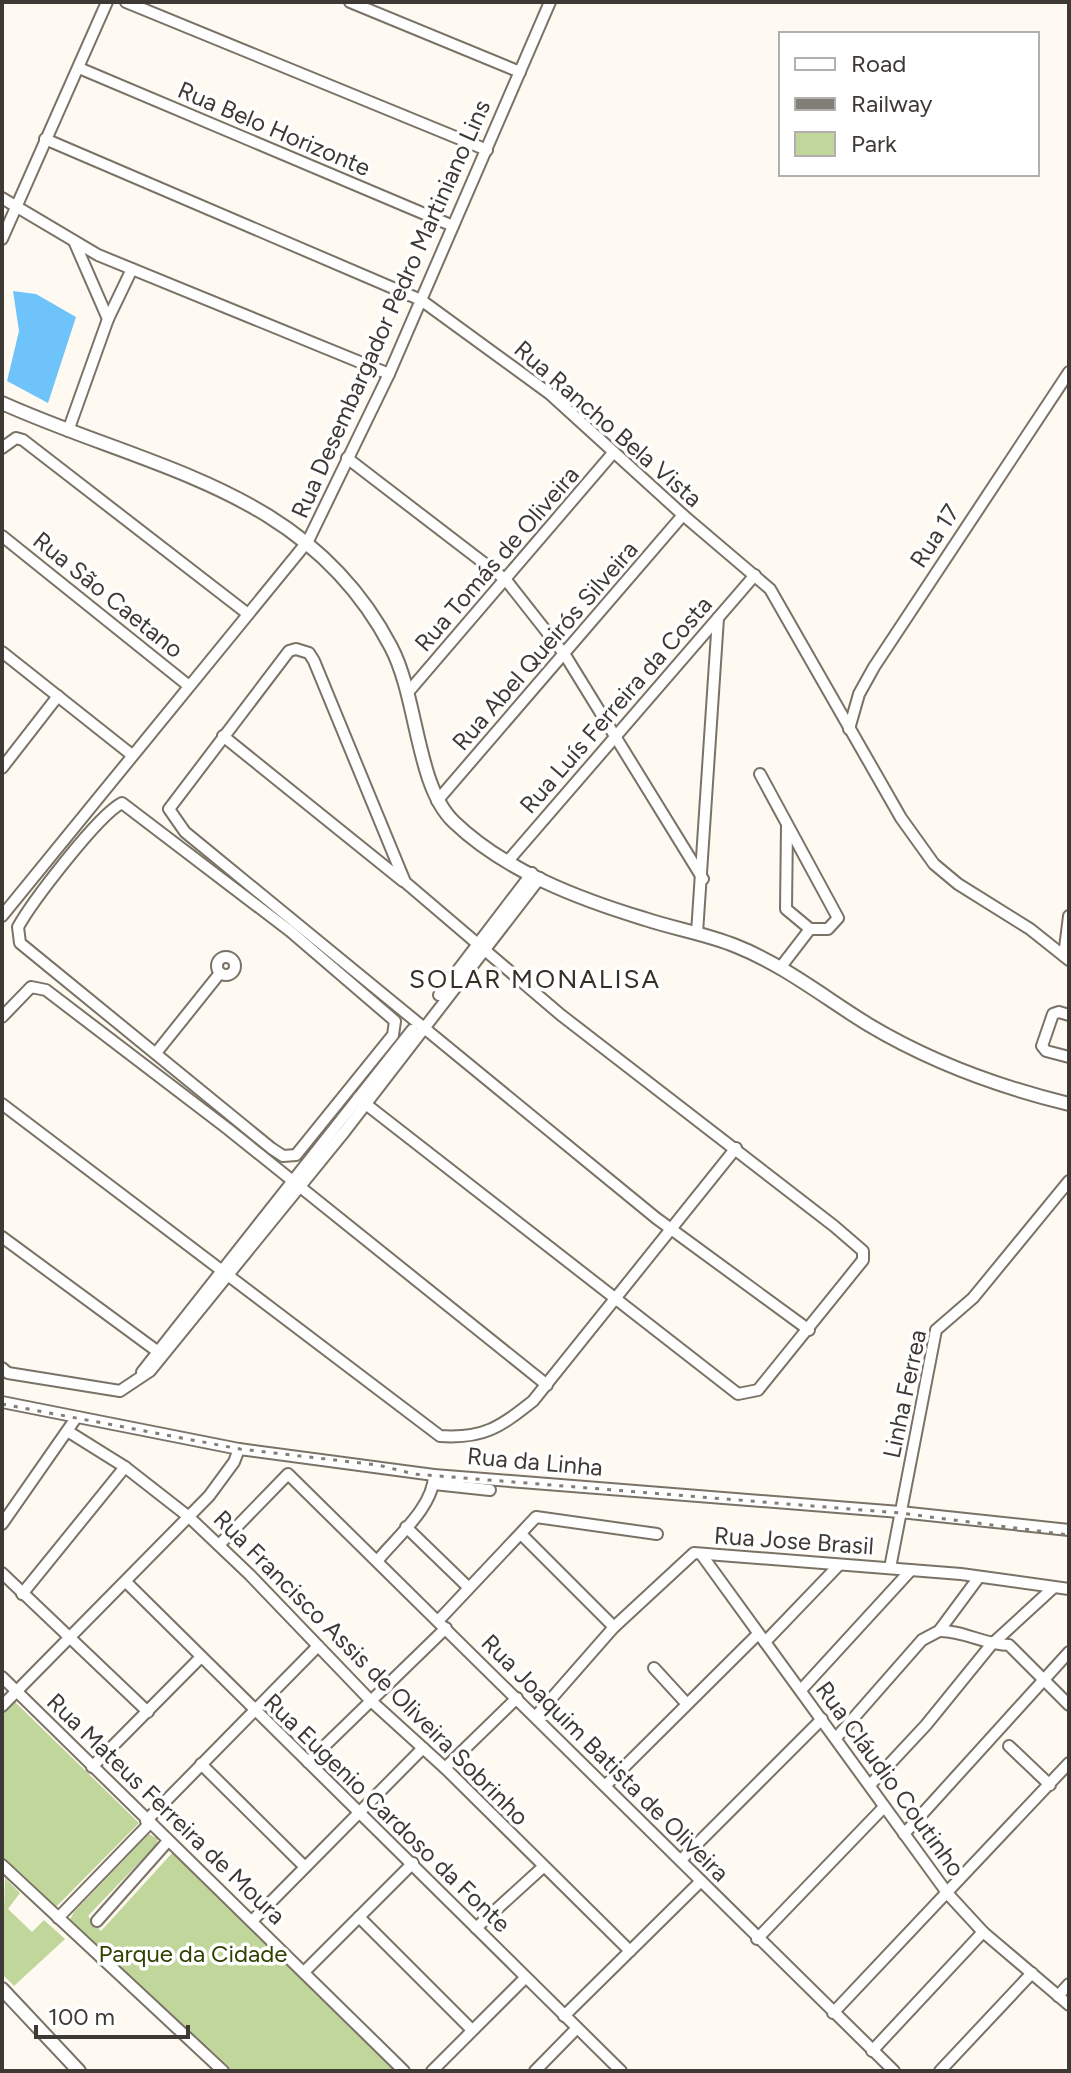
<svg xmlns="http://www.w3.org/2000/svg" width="1071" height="2073" font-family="Figtree,sans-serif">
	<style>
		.green { fill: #c1d69b }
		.water { fill: #6fc3fb }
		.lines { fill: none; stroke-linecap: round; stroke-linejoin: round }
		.minor-casing { stroke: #7a7266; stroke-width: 14 }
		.major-casing { stroke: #7a7266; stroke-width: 16 }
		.minor { stroke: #fff; stroke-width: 10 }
		.major { stroke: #fff; stroke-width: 12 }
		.rail { stroke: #817d77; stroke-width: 3; stroke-dasharray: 4 8; stroke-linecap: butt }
		.labels { text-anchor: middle; stroke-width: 7; stroke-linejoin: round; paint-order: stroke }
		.street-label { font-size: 24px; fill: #3d3934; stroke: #fff }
		.park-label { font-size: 24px; fill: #314101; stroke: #fff }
		.neighbourhood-label { font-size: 26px; letter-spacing: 2px; fill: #352f24; stroke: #fff }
	</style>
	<rect width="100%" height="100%" fill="#fefaf1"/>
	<g class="green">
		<polygon points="14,1701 139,1823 55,1908 2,1858 2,1714"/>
		<polygon points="149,1834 158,1839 156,1845 88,1916 101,1931 173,1852 398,2071 228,2071 69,1921 74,1912"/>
		<polygon points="5,1878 20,1893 8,1909 32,1932 44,1920 65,1939 14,1986 2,1974"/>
	</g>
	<polygon class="water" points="13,291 36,294 76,317 48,403 7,381 19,331"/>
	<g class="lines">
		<defs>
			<g id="minor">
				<polyline points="126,2 487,150"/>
				<polyline points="350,2 520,72"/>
				<polyline points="79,68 453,226"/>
				<polyline points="45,139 421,300 550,394 683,515 770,589 901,818 934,864 958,884 1030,929 1069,960"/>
				<polyline points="2,198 98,255 389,374"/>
				<polyline points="2,239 107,2"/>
				<polyline points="74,241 108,319"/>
				<polyline points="68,431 108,319 132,269"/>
				<polyline points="2,448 16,438 23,440 248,614"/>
				<polyline points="347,458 506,580 565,655 703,879"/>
				<polyline points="2,536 189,686"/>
				<polyline points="2,652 132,755"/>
				<polyline points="410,690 613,453"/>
				<polyline points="849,729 859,694 874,667 1069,372"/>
				<polyline points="223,736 403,881"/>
				<polyline points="2,768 58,696"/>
				<polyline points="760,774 838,918 828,929 810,929 780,968"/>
				<polyline points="437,801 683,515"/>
				<path d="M 122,803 L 290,931 L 395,1021 L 393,1035 L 296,1155 L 283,1156 L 271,1148 L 20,943 L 18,927 C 32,902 98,815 122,803 Z"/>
				<polyline points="787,826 786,909 810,929"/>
				<polyline points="508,861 755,575"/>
				<polyline points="2,916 308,541 389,374 550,2"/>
				<polyline points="697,933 718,618"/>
				<polyline points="1064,956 1069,916"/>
				<circle cx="226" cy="966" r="9"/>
				<polyline points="439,995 532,873"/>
				<polyline points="1069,1015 1059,1012 1053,1014 1042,1046 1046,1051 1069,1057"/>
				<polyline points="2,1017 31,987 46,990 228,1129 547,1385"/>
				<polyline points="156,1053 220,973"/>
				<polyline points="358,1098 738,1394 758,1390 863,1260 863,1251 834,1226 561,1015 405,882 314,661 309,653 296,649 289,651 169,809 185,832 656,1218 809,1330"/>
				<path d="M 2,1104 L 440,1436 C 484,1439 500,1427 533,1401 L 736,1148"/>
				<polyline points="2,1237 161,1354"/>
				<polyline points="2,1368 8,1373 120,1391 150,1371 345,1131 540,878"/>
				<polyline points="142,1372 412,1030"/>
				<polyline points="2,1402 239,1449 434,1475 900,1512 1069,1530"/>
				<polyline points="69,1432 125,1467 189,1517 250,1575 370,1700 445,1768 630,1951"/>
				<polyline points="434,1484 490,1490"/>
				<polyline points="2,1524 76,1418"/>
				<polyline points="406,1527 468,1587"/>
				<polyline points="521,1534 614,1627"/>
				<polyline points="219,1545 288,1474 894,2071"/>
				<polyline points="701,1554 948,1894 983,1932 1069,2005"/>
				<path d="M 378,1560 C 397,1537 434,1506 434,1475"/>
				<polyline points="890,1568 936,1330 973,1298 1069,1181"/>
				<polyline points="2,1573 148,1712"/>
				<polyline points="126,1582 621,2071"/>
				<polyline points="22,1594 125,1467"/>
				<polyline points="438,1621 536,1517 657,1534"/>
				<path d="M 939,1631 C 963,1630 984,1645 1009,1645 L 1069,1705"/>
				<polyline points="765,1642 839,1565"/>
				<polyline points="654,1668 687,1704"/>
				<polyline points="2,1677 404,2071"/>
				<polyline points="801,1690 911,1570"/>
				<polyline points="2,1706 209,1496 234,1462 239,1449"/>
				<polyline points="536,1716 614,1627 694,1553 961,1574 1069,1589"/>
				<polyline points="836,1738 922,1640 939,1631 979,1577"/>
				<polyline points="1009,1746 1050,1785"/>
				<polyline points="308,1762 446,1628"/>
				<polyline points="201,1764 305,1867"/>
				<polyline points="92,1767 200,1658"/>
				<polyline points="445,1768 517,1698"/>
				<polyline points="606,1785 758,1634"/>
				<polyline points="870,1785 926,1725 991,1645 1053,1588"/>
				<polyline points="146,1821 318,1646"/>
				<polyline points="904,1834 1069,1652"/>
				<polyline points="681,1860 822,1719"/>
				<polyline points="2,1865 223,2071"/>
				<polyline points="359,1917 472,2030"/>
				<polyline points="58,1918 149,1824"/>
				<polyline points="253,1920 423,1748"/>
				<polyline points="97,1921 168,1841"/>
				<polyline points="476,1928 543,1867"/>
				<polyline points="757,1939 884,1807"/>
				<polyline points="304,1972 413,1863"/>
				<polyline points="1058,1996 1069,1984"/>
				<polyline points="833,2013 1069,1763"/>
				<polyline points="564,2016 701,1881"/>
				<polyline points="872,2051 983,1932"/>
				<polyline points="432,2071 525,1978"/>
				<polyline points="535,2071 577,2028"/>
				<polyline points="940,2071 1032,1973"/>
			</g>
			<g id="major">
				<path d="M 2,403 C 151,470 308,488 391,647 C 418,698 416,786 454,822 C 505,871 579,899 645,919 C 675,929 707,934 736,946 C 784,965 825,998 869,1025 C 931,1062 999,1087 1069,1104"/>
				<polyline points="2,1989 79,2071"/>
			</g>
		</defs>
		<use href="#minor" class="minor-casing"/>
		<use href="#major" class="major-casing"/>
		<use href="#minor" class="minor"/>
		<use href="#major" class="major"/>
		<polyline class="rail" points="2,1404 240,1449 378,1465 414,1474 900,1513 1069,1535"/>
	</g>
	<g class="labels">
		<g class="street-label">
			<text transform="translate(274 129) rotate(23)" y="8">Rua Belo Horizonte</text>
			<text transform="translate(391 309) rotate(-66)" y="8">Rua Desembargador Pedro Martiniano Lins</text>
			<text transform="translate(608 424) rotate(41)" y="8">Rua Rancho Bela Vista</text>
			<text transform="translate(935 536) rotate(-57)" y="8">Rua 17</text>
			<text transform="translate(497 559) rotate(-49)" y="8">Rua Tomás de Oliveira</text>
			<text transform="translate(108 595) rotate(39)" y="8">Rua São Caetano</text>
			<text transform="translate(545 646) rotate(-49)" y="8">Rua Abel Queirós Silveira</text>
			<text transform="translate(616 705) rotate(-49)" y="8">Rua Luís Ferreira da Costa</text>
			<text transform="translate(905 1394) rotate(-78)" y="8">Linha Ferrea</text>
			<text transform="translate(535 1462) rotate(5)" y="8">Rua da Linha</text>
			<text transform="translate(794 1541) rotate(4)" y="8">Rua Jose Brasil</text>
			<text transform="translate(371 1668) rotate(45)" y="8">Rua Francisco Assis de Oliveira Sobrinho</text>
			<text transform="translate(605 1758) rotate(45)" y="8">Rua Joaquim Batista de Oliveira</text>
			<text transform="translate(890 1779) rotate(54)" y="8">Rua Cláudio Coutinho</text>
			<text transform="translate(166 1809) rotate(44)" y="8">Rua Mateus Ferreira de Moura</text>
			<text transform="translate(387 1813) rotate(44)" y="8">Rua Eugenio Cardoso da Fonte</text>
		</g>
		<g class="park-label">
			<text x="193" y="1962">Parque da Cidade</text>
		</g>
		<g class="neighbourhood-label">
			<text x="535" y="988">SOLAR MONALISA</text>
		</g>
	</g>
	<rect width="1071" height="2073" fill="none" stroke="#3d3934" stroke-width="8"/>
	<rect x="779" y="32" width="260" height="144" fill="#ffffff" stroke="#b1b0ae" stroke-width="2"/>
	<rect x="795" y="58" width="40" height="12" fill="#ffffff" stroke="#b1b0ae" stroke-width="2"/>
	<text x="851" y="72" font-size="24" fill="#3d3934">Road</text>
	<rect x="795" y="98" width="40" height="12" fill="#817d77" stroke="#b1b0ae" stroke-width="2"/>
	<text x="851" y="112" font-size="24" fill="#3d3934">Railway</text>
	<rect x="795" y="132" width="40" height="24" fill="#c1d69b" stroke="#b1b0ae" stroke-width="2"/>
	<text x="851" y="152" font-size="24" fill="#3d3934">Park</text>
	<path d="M36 2025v12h152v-12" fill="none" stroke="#3d3934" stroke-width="4"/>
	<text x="48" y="2025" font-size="24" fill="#3d3934" stroke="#ffffff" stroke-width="6" paint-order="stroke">100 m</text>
</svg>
